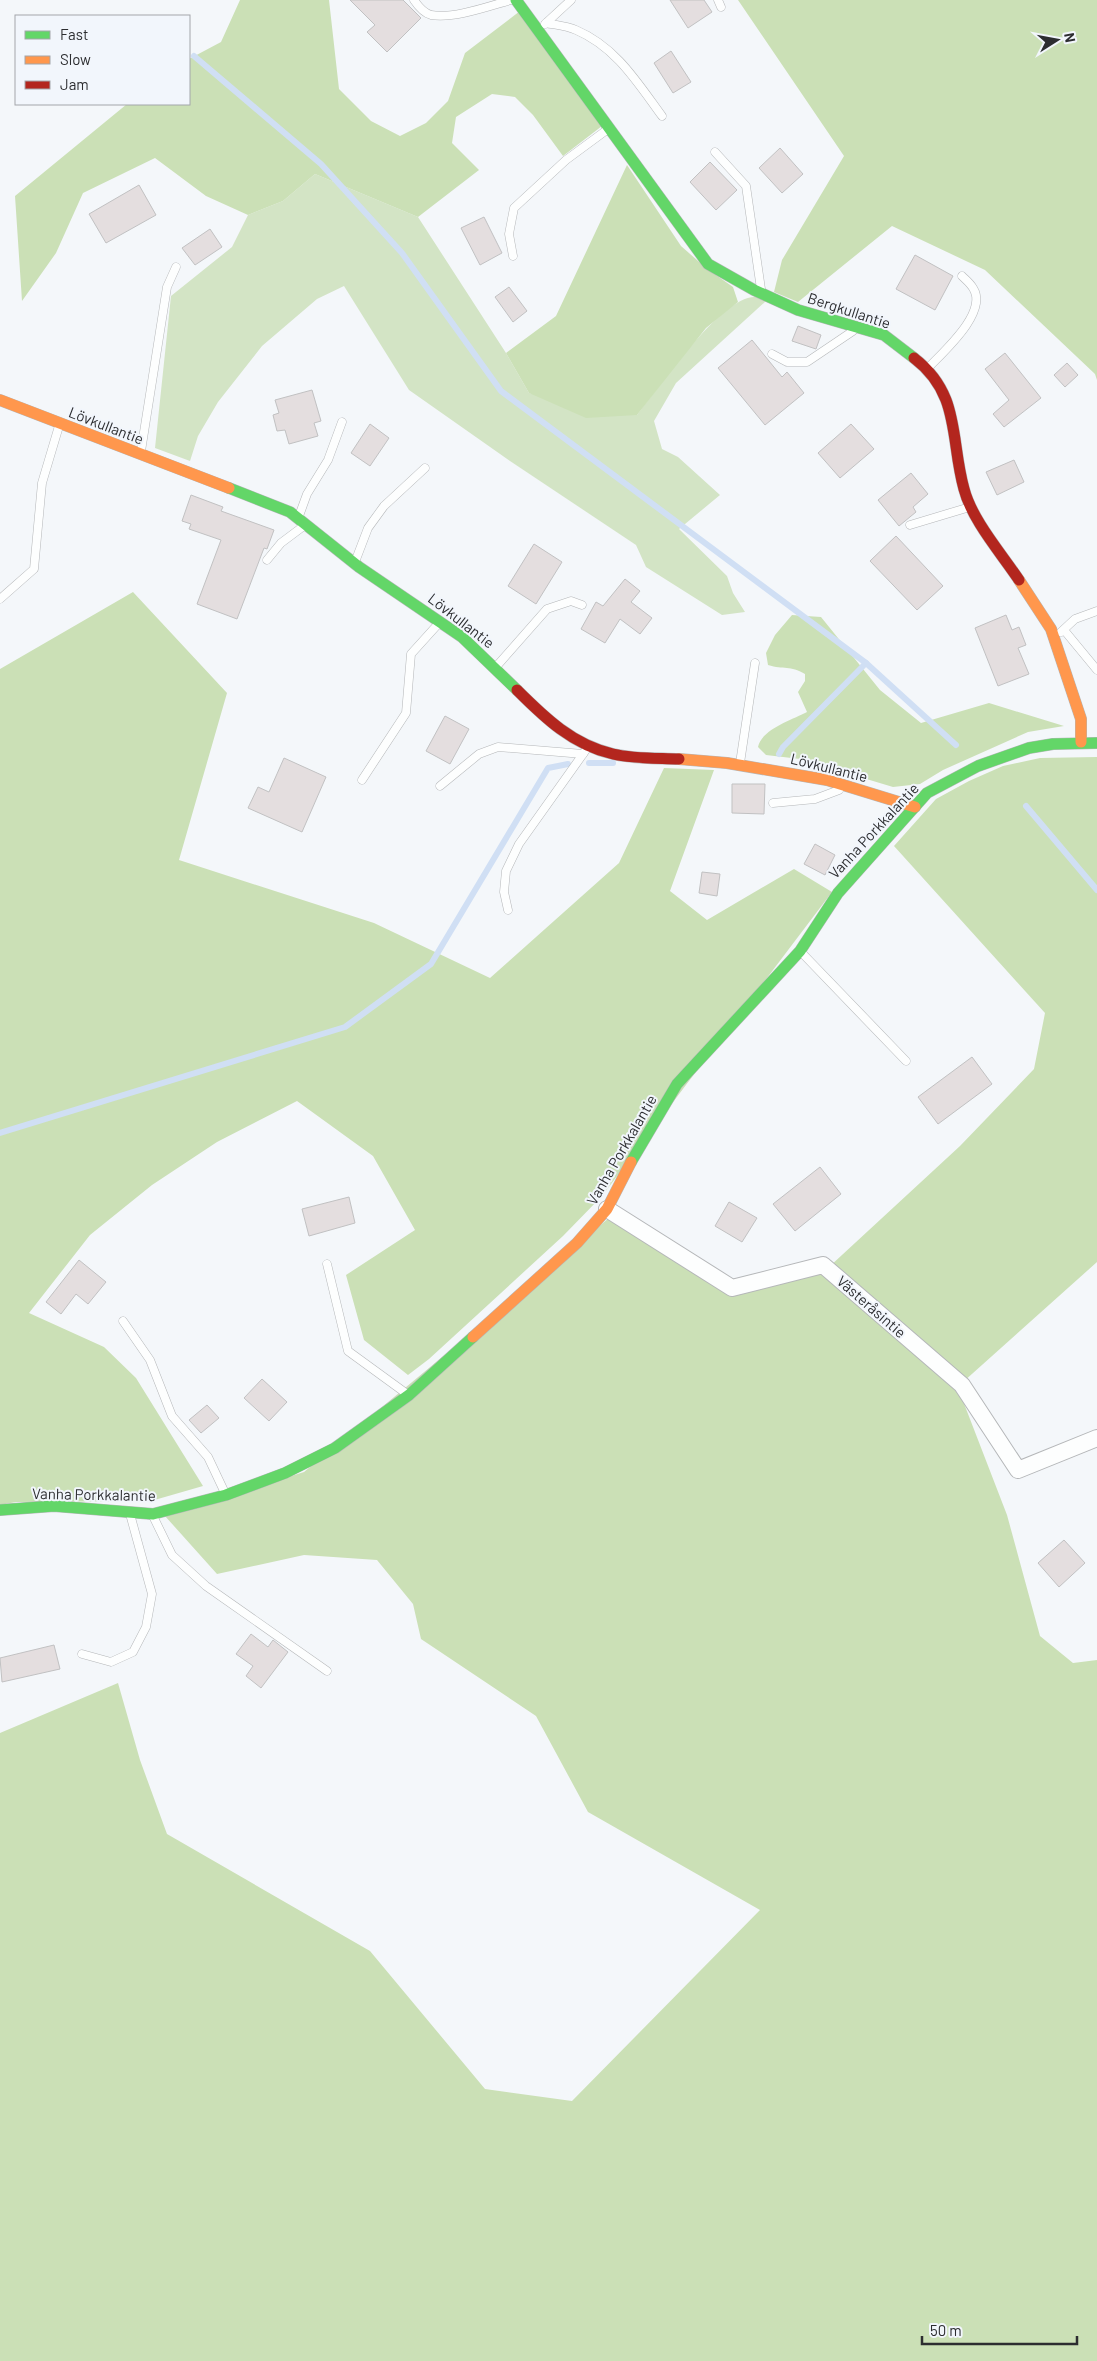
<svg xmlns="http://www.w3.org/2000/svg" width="1097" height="2361" font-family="Barlow,sans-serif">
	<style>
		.green { fill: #d3e4c5 }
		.forest { fill: #cbe0b6 }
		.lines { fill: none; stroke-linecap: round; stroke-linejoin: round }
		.stream { stroke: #d0dff4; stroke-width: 6 }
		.building { fill: #e4dedf; stroke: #c1c1c2 }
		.lane-casing { stroke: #b5b7b9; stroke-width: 9 }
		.street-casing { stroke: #b5b7b9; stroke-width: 18 }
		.fast-casing { stroke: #b5b7b9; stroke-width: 12 }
		.slow-casing { stroke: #b5b7b9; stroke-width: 12 }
		.jam-casing { stroke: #b5b7b9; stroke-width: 12 }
		.lane { stroke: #fdfefe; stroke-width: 8 }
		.street { stroke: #fdfefe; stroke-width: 16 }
		.fast { stroke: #63d668; stroke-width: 11 }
		.slow { stroke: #ff974d; stroke-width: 11 }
		.jam { stroke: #b3261e; stroke-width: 11 }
		.labels { text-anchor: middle; stroke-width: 4; stroke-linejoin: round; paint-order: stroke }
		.street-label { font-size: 15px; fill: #2c2d30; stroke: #f2f6fc }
	</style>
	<rect width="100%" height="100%" fill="#f4f7fa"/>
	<path class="green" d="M 315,174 L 418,217 L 506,353 L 529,393 L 637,415 C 658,389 721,296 755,297 C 758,297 763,300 766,301 L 676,383 L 654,421 L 662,449 L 678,457 L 720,495 L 679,529 L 727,576 L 733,593 L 745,612 L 722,615 L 646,567 L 636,545 L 510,461 L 409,390 L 344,286 L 317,299 L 262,346 L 218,402 L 198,436 L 190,461 L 155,448 L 171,296 L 232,247 L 248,215 L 283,201 Z"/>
	<g class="forest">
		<polygon points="240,0 329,0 339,89 371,121 400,136 426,123 448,101 465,53 520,11 602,126 563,156 533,115 515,97 492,94 456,117 452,143 479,170 418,217 315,174 283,201 248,215 206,196 155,158 83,193 56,253 22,301 15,196 127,104 189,104 189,59 221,42"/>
		<polygon points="738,0 1097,0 1097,380 1095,374 985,270 892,226 798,302 774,292 782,260 844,156"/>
		<polygon points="627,165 681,246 706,268 733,287 738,302 706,328 637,415 586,418 529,393 506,353 556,316"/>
		<polygon points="133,592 227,693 179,860 374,923 490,978 619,863 664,768 714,770 670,891 707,920 794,869 832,892 602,1196 563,1236 429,1359 408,1375 364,1340 346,1275 415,1230 373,1156 297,1101 217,1142 152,1185 90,1235 29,1313 104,1347 136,1378 203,1486 151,1501 16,1502 0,1505 0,669"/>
		<path d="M 792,615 L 821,617 L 880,690 L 921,723 L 989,703 L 1064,726 L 1028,732 L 943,770 L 920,784 L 893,787 L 800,759 L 766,755 L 758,747 C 762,729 792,720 807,712 L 798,692 L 805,681 L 805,674 C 790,665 784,670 768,665 L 766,653 L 775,635 Z"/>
		<polygon points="1097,757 1097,1262 963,1382 829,1267 960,1146 1034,1069 1045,1013 894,846 936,799 969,781 1003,766 1040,758"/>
		<polygon points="609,1218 730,1295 822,1272 958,1388 1007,1515 1040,1636 1073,1663 1097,1660 1097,2361 0,2361 0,1733 118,1683 140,1760 167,1834 370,1951 485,2089 572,2101 760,1910 588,1812 536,1716 421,1639 413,1604 377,1560 304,1555 217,1574 165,1516 304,1472"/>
	</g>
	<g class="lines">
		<g class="stream">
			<polyline points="194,56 321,164 402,253 501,391 866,663"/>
			<polyline points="779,754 783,747 866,663 956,745"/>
			<polyline points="589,763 613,763"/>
			<polyline points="1026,806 1097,890"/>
			<polyline points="0,1133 345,1027 431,964 548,768 568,764"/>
		</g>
	</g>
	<g class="building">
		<polygon points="350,0 403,0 421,18 387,52 367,32 375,25"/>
		<polygon points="670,0 704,0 712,12 688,28"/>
		<polygon points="671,51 691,82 673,93 654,63"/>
		<polygon points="780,148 803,174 782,193 759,168"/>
		<polygon points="710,162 737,190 716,210 690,182"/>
		<polygon points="139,185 156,215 106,243 89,214"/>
		<polygon points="484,217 502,253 480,265 461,228"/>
		<polygon points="210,229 222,247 195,265 182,248"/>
		<polygon points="915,255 953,276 935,310 896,289"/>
		<polygon points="509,287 527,311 513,322 495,297"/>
		<polygon points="798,326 821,335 816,349 792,341"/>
		<polygon points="752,340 782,377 787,372 804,393 765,425 718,368"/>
		<polygon points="1005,353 1041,398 1004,427 993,414 1009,400 985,369"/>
		<polygon points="1067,363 1078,375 1065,387 1054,375"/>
		<polygon points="312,390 321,421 314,423 318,436 289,444 285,430 277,431 273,415 279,413 275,400"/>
		<polygon points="370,424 389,438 370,466 351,453"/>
		<polygon points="851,424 874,449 840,478 818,453"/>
		<polygon points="1014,460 1024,482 997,495 986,472"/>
		<polygon points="911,473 928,494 913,507 916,512 899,526 878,500"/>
		<polygon points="191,495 223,507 221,511 274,530 267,549 264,548 237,619 197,604 221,540 189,529 191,524 182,521"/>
		<polygon points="896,536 943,586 917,610 870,561"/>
		<polygon points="534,544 562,562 536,604 508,586"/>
		<polygon points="625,579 640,591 631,602 652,618 640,634 620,619 605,643 581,629 596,602 603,606"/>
		<polygon points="1006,615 1012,630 1019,627 1026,645 1018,648 1029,674 998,686 975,628"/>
		<polygon points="445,716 469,729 450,764 426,751"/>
		<polygon points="284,758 326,777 302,832 248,808 258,787 269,792"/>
		<polygon points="732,784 765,784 764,814 732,813"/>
		<polygon points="815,844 835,855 825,875 804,864"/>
		<polygon points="702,872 720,874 717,896 699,893"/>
		<polygon points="972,1057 992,1084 938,1124 918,1097"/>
		<polygon points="820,1167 841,1194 795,1231 773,1204"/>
		<polygon points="349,1197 355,1223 309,1236 302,1209"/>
		<polygon points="729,1202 757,1218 742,1242 715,1226"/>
		<polygon points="79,1260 106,1282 88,1304 76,1294 61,1314 46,1302"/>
		<polygon points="262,1379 287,1402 269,1421 244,1398"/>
		<polygon points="207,1405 219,1418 201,1433 189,1420"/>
		<polygon points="1064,1540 1085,1563 1059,1587 1038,1563"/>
		<polygon points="251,1634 268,1647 273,1640 288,1652 261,1688 246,1676 253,1666 236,1654"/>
		<polygon points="54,1645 60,1669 2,1682 0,1658"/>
	</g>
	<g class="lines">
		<defs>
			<g id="lane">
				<path d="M 414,0 C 418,6 424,13 431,15 C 454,19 489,6 511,0"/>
				<polyline points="718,0 721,7"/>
				<path d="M 546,23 C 556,25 567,26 576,30 C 616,47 637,82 662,116"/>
				<polyline points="545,24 571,0"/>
				<polyline points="715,152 746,186 761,289"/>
				<polyline points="513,256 509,234 514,208 566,160 608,129"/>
				<polyline points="772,354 787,362 807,362 853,331"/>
				<path d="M 928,368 C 943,352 989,312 973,288 C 970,283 966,280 962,276"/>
				<polyline points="141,451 167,287 176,267"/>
				<polyline points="299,516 307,494 328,460 342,422"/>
				<polyline points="910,525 970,507"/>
				<polyline points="267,560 281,543 305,525"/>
				<polyline points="355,562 368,528 384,506 425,468"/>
				<polyline points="0,599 34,569 42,483 59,426"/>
				<polyline points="1064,630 1097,670"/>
				<polyline points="1061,632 1075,619 1097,611"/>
				<polyline points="495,668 547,609 571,601 582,605"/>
				<polyline points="740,763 755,663"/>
				<polyline points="362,780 406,713 411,654 439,623"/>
				<polyline points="440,786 479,754 498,747 583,754"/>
				<polyline points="773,803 815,799 839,790"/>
				<polyline points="508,910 504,892 506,871 519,844 588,747"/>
				<polyline points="802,953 906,1061"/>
				<polyline points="327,1264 348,1351 407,1394"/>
				<polyline points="123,1321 150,1360 172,1416 208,1457 225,1493"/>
				<polyline points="153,1516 172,1555 206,1586 327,1671"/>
				<polyline points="82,1654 111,1662 133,1652 146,1627 152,1594 130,1514"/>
			</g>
			<polyline id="street" points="607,1209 732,1288 823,1265 962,1385 1018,1470 1097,1438"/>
			<g id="fast">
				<polyline points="516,0 708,264 754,290 798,310 884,335 914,358"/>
				<polyline points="229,488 290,512 359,567 462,637 517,690"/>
				<polyline points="631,1162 677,1084 800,951 838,893 927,793 978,766 1029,748 1053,744 1097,743"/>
				<polyline points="0,1510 54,1506 153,1514 226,1495 285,1473 335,1448 409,1395 473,1337"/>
			</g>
			<g id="slow">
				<polyline points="0,400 229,488"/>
				<polyline points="1019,580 1051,629 1081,719 1081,742"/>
				<polyline points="679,759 727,763 827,780 915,807"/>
				<polyline points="473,1337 577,1243 607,1209 631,1162"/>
			</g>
			<g id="jam">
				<path d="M 914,358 C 961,394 950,439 964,489 C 972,520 1001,553 1019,580"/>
				<path d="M 517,690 C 545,718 573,745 613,754 C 634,759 658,758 679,759"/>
			</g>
		</defs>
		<use href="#lane" class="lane-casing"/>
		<use href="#street" class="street-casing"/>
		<use href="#fast" class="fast-casing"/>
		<use href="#slow" class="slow-casing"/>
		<use href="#jam" class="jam-casing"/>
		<use href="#lane" class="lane"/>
		<use href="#street" class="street"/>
		<use href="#fast" class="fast"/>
		<use href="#slow" class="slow"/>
		<use href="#jam" class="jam"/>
	</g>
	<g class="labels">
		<g class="street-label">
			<text transform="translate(849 311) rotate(18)" y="5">Bergkullantie</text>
			<text transform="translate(106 426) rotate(21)" y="5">Lövkullantie</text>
			<text transform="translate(461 621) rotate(38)" y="5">Lövkullantie</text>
			<text transform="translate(829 768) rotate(14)" y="5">Lövkullantie</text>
			<text transform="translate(874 831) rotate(-47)" y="5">Vanha Porkkalantie</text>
			<text transform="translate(622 1150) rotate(-60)" y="5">Vanha Porkkalantie</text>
			<text transform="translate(871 1307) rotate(41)" y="5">Västeråsintie</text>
			<text transform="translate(94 1495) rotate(1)" y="5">Vanha Porkkalantie</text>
		</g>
	</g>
	<rect x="15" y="15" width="175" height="90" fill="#f2f6fc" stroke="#a3a6aa"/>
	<rect x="25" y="31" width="25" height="8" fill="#63d668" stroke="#a3a6aa"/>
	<text x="60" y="40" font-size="15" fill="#2c2d30">Fast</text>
	<rect x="25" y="56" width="25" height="8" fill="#ff974d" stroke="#a3a6aa"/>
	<text x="60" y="65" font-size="15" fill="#2c2d30">Slow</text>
	<rect x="25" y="81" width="25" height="8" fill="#b3261e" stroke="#a3a6aa"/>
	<text x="60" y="90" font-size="15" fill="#2c2d30">Jam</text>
	<g transform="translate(1057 40) rotate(79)" stroke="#f2f6fc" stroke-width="4" paint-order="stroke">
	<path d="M0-4L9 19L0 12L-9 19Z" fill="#2c2d30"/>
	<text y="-8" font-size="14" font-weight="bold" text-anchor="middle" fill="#2c2d30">N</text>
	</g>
	<path d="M922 2336v8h155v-8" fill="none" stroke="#2c2d30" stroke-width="2.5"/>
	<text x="930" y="2336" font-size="15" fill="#2c2d30" stroke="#f2f6fc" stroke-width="4" paint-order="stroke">50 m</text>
</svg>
